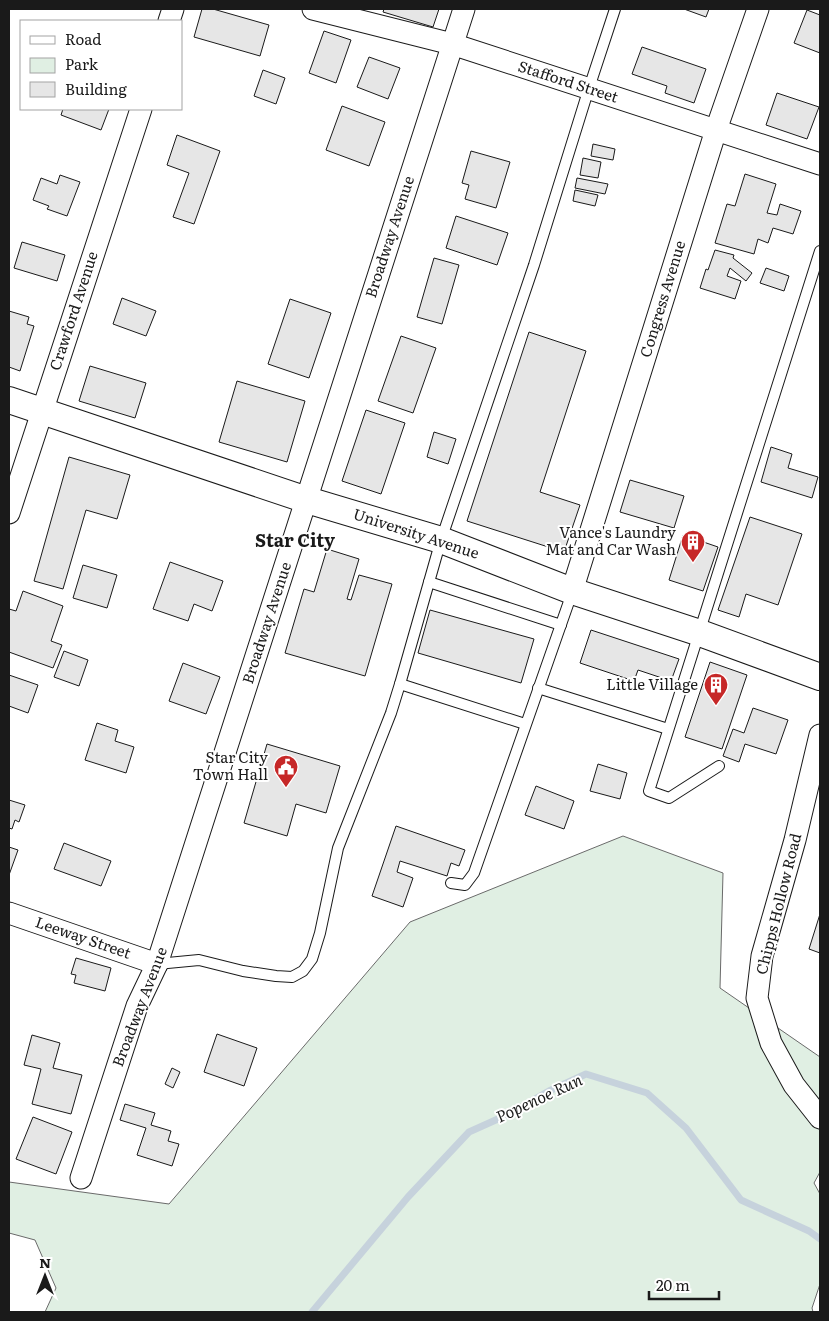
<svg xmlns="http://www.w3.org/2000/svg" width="829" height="1321" font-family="Literata,serif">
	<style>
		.green { fill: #e0efe3; stroke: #6a6a6a }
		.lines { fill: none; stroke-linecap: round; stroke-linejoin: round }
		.stream { stroke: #c6d2dc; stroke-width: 7 }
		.building { fill: #e6e6e6; stroke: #1a1a1a }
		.service-casing { stroke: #1a1a1a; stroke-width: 12 }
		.minor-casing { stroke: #1a1a1a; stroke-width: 23 }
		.tertiary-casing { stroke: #1a1a1a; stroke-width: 28 }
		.service { stroke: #fff; stroke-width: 10 }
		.minor { stroke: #fff; stroke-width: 21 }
		.tertiary { stroke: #fff; stroke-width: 26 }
		.labels { text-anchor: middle; stroke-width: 4; stroke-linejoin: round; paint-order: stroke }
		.street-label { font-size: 15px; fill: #1a1a1a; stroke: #fff }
		.poi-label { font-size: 15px; fill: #1a1a1a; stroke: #fff; text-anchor: end }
		.water-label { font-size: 16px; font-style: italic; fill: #1a1a1a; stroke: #fff }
		.quarter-label { font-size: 18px; font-weight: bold; fill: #1a1a1a; stroke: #fff }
	</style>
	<rect width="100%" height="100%" fill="#fff"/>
	<polygon class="green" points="623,836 723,873 720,988 820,1057 820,1172 814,1183 820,1194 820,1284 812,1308 813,1312 45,1312 56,1288 35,1240 9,1233 9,1182 169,1204 410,922"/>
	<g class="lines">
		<polyline class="stream" points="312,1312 408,1197 469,1132 509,1114 549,1091 586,1074 647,1093 686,1128 741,1200 809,1231 820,1239"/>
	</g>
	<g class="building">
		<polygon points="202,9 213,9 269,25 260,56 194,37"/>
		<polygon points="384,9 439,9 433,27 383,12"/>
		<polygon points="684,9 709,9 706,17"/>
		<polygon points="807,10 820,15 820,53 794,43"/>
		<polygon points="324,31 351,40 336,83 309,73"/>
		<polygon points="642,47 706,69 694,103 665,93 667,86 632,74"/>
		<polygon points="369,57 400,68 388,99 357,87"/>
		<polygon points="263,70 285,78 276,104 254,96"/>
		<polygon points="777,93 819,107 807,139 766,125"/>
		<polygon points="342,106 385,122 369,166 326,150"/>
		<polygon points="63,109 109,109 101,130 61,115"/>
		<polygon points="177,135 220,151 194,224 173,217 189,173 167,165"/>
		<polygon points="593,144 615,149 613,160 591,156"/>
		<polygon points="471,151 510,162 496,208 465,199 469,185 462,183"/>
		<polygon points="583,158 601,162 598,178 580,175"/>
		<polygon points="745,174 776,184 767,213 777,215 780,204 801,211 793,234 773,228 768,243 758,239 754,254 715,243 727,204 735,206"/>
		<polygon points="60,175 80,182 67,216 47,209 49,206 33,200 41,178 57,184"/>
		<polygon points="577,178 608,184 605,194 575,188"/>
		<polygon points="575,190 598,195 595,206 573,201"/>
		<polygon points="456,216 508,233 497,265 446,248"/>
		<polygon points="22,242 65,255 57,281 14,268"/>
		<polygon points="715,250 734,255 733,258 752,273 746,281 730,268 727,276 741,281 735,299 700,288 706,269 708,270"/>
		<polygon points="434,258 459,265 442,324 417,317"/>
		<polygon points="766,268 789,276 784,291 760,283"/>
		<polygon points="122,298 156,311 146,336 113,324"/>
		<polygon points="290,299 331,313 309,378 268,364"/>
		<polygon points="9,311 29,317 27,324 34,326 20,371 9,367"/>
		<polygon points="529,332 586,351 540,492 580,505 564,552 467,521"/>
		<polygon points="401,336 436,348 413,413 378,401"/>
		<polygon points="90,366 146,383 135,418 79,401"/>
		<polygon points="237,381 305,401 287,462 219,442"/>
		<polygon points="366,410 405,423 381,494 342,481"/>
		<polygon points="434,432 456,439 448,464 427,457"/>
		<polygon points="771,447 792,454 788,468 818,477 812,498 761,482"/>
		<polygon points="69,457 130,475 117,519 86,510 63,589 34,581"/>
		<polygon points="630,480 684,496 674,528 620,512"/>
		<polygon points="750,517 802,534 778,605 746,594 739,617 718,610"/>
		<polygon points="683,535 718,547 703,591 669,580"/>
		<polygon points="327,549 359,559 347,599 351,600 359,575 392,584 365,676 285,653 304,589 314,592"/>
		<polygon points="170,562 223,581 212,611 194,604 188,621 153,609"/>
		<polygon points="83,565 117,575 107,608 73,598"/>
		<polygon points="23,591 63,606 51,641 62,645 53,668 9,652 9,609 16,611"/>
		<polygon points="430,610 534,639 521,683 418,653"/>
		<polygon points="591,630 679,659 671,681 638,670 634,681 580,663"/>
		<polygon points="64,651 88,660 79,686 54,677"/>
		<polygon points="710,662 747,675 722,749 685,737"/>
		<polygon points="183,663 220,677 206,714 169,701"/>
		<polygon points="9,675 38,685 28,713 9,706"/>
		<polygon points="753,708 788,720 776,754 745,744 739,762 723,756 733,729 744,733"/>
		<polygon points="97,723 118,730 115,741 134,747 126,773 85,760"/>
		<polygon points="267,744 340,766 326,813 296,804 287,836 244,823"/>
		<polygon points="598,764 627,773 620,799 590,791"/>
		<polygon points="536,786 574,801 564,829 525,815"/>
		<polygon points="9,800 25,805 19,822 15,820 12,829 9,828"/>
		<polygon points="396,826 465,850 459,866 451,863 447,876 400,861 397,872 413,878 403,907 372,896"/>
		<polygon points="64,843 111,861 101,886 54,869"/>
		<polygon points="9,847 18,850 9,875"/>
		<polygon points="820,914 820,953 809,949"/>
		<polygon points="76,958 111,968 105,991 74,983 76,975 71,974"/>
		<polygon points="217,1034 257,1048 244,1086 204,1072"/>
		<polygon points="32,1035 60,1043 53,1068 82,1075 71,1114 32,1104 41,1069 24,1065"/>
		<polygon points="172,1068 180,1072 173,1088 165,1084"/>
		<polygon points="125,1104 155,1113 151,1125 171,1131 168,1141 179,1144 172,1166 137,1155 146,1128 120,1120"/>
		<polygon points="33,1117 72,1132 56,1174 16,1159"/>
	</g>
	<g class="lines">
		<defs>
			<g id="service">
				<polyline points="429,582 561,625"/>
				<polyline points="400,684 525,724"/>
				<polyline points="538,688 668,729"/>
				<polyline points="719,766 669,798 649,791 820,251"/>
				<polyline points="451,883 465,885 474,873 572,593"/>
				<polyline points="157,964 199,960 243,971 276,976 292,977 303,971 312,959 320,933 338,848 391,713 400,684 441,540 534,265 589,88 615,9"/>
			</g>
			<g id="minor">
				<polyline points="313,9 452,44 820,164"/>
				<polyline points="169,21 173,9"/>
				<polyline points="9,513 141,109"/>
				<polyline points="572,591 716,130 758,9"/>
				<polyline points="820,735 795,840 762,956 757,998 771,1043 794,1085 820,1118"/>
				<polyline points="9,913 157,964"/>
				<polyline points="81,1178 137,1006 157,964 464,9"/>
			</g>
			<polyline id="tertiary" points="9,400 307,500 441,540 572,591 700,633 820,677"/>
		</defs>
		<use href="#service" class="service-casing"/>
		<use href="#minor" class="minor-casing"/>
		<use href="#tertiary" class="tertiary-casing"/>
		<use href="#service" class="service"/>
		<use href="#minor" class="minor"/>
		<use href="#tertiary" class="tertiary"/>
	</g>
	<defs>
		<symbol id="building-pin" viewBox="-11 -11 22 30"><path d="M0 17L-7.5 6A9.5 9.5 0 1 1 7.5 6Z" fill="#c62828" stroke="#fff"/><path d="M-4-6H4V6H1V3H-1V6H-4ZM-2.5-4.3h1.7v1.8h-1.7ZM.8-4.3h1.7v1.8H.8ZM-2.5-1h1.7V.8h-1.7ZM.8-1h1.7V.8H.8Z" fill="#fff"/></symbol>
		<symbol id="civic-pin" viewBox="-11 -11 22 30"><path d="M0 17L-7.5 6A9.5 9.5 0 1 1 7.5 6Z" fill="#c62828" stroke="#fff"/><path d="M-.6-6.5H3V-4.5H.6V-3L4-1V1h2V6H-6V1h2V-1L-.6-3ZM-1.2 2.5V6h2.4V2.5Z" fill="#fff"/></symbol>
	</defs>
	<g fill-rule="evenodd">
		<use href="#building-pin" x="679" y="528" width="28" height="38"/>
		<use href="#building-pin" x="702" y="671" width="28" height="38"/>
		<use href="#civic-pin" x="272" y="753" width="28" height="38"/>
	</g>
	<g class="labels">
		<g class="street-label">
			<text transform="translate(568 82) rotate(18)" y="5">Stafford Street</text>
			<text transform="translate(390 237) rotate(-72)" y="5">Broadway Avenue</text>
			<text transform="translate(663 299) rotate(-73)" y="5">Congress Avenue</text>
			<text transform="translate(74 311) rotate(-72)" y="5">Crawford Avenue</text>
			<text transform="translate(416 534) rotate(18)" y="5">University Avenue</text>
			<text transform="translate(267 623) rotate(-72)" y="5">Broadway Avenue</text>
			<text transform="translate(779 904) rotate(-76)" y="5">Chipps Hollow Road</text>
			<text transform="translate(83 938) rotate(19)" y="5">Leeway Street</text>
			<text transform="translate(140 1007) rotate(-69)" y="5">Broadway Avenue</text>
		</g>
		<g class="poi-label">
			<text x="676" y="538">Vance's Laundry<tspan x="676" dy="17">Mat and Car Wash</tspan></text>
			<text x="698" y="690">Little Village</text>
			<text x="268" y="763">Star City<tspan x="268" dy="17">Town Hall</tspan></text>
		</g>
		<g class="water-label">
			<text transform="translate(539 1098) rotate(-25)" y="6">Popenoe Run</text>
		</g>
		<g class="quarter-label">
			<text x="295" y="547">Star City</text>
		</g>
	</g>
	<rect width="829" height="1321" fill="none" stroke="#1a1a1a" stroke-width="20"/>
	<rect x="20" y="20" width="162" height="90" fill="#ffffff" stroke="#a3a3a3"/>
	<rect x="30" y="36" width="25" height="8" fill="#ffffff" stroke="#a3a3a3"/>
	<text x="65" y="45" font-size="15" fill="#1a1a1a">Road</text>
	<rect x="30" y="58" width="25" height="15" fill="#e0efe3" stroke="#a3a3a3"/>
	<text x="65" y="70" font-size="15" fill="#1a1a1a">Park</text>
	<rect x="30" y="82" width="25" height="15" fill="#e6e6e6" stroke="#a3a3a3"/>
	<text x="65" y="95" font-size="15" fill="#1a1a1a">Building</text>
	<g transform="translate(45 1276)" stroke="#ffffff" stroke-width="4" paint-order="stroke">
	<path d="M0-4L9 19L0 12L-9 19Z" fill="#1a1a1a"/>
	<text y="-8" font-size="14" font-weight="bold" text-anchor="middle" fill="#1a1a1a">N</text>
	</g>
	<path d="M649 1291v8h70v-8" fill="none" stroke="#1a1a1a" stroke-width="2.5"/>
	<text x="656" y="1291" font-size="15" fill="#1a1a1a" stroke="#ffffff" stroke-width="4" paint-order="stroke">20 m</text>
</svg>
